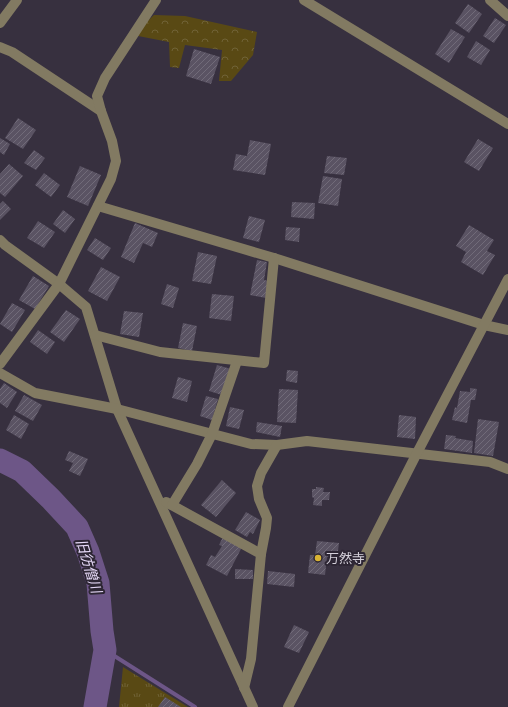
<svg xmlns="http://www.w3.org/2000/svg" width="508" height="707" font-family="'Sofia Sans Condensed','Noto Sans JP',sans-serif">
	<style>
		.grass { fill: url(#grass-tufts) }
		.forest { fill: url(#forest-crowns) }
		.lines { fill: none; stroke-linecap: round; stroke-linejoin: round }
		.stream { stroke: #6d5687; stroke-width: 4 }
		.river { stroke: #6d5687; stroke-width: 23 }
		.building { fill: url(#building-hatch) }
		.minor { stroke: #827a62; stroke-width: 10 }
		.poi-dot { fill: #d9b334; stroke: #2d2634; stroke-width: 1.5 }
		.labels { text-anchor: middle; stroke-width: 4; stroke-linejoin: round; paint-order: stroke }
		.poi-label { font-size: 13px; fill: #d4d0da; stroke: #2d2634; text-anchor: start }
		.water-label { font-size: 14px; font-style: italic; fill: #e5d8f7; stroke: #2d2634 }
	</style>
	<defs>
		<pattern id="grass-tufts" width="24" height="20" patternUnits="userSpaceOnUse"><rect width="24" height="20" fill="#594914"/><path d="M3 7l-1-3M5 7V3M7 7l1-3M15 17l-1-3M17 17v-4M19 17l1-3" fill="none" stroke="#706236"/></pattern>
		<pattern id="forest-crowns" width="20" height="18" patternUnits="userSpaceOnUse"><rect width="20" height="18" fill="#594914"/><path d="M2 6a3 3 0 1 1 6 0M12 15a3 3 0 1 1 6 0" fill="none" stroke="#706236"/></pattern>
		<pattern id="building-hatch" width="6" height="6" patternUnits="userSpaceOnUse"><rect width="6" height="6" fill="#5a5363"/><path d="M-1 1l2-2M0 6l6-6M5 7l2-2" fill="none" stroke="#716b79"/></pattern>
	</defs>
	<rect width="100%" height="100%" fill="#37303f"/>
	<polygon class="grass" points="123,667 188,707 119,707"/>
	<polygon class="forest" points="154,15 185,16 257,32 253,55 231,81 219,81 222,50 185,45 179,68 170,67 169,42 133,35"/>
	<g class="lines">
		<polyline class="stream" points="105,650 195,707"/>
		<polyline class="river" points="0,460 22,471 51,499 77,527 88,552 98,583 102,631 105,650 95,707"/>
	</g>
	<g class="building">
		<polygon points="468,4 482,14 469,33 455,23"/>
		<polygon points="495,18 506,25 494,43 483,36"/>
		<polygon points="451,29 465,37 449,63 435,54"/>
		<polygon points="476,41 490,50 481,65 467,57"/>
		<polygon points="194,49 220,57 211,84 186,76"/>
		<polygon points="18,118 36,130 23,149 5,138"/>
		<polygon points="0,138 10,144 4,155 0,152"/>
		<polygon points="478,139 493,148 479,171 464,162"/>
		<polygon points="250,140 271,144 265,175 233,170 236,154 247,156"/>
		<polygon points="34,150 45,158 36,170 24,163"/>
		<polygon points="327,156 347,158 344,175 324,173"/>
		<polygon points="9,164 23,176 5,197 0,193 0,174"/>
		<polygon points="80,166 101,175 88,206 67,197"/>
		<polygon points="44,173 60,185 51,197 35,185"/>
		<polygon points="323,176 342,179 338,206 318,203"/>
		<polygon points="3,201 11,209 0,220 0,204"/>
		<polygon points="292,202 315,203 314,219 291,217"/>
		<polygon points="63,210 75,219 65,233 53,224"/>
		<polygon points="249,216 265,220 259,242 243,238"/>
		<polygon points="38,221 55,232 44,248 27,238"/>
		<polygon points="135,223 158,233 152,247 143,243 134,263 121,257"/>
		<polygon points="469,225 494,240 487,251 495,255 483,275 461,262 466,252 456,246"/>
		<polygon points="286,227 300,228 299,242 285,240"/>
		<polygon points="95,238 111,248 103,260 87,250"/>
		<polygon points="198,252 217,256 211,284 192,281"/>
		<polygon points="257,260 267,262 264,280 269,281 266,298 250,295"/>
		<polygon points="101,267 120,277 107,301 88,291"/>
		<polygon points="33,276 49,286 35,309 19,300"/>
		<polygon points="167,284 179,288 173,308 161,304"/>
		<polygon points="212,294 234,296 231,321 209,318"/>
		<polygon points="12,303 25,310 12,332 0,324"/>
		<polygon points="66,310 80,319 64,342 50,332"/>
		<polygon points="124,311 143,313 139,337 120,334"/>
		<polygon points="183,323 197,326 192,351 178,348"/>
		<polygon points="38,330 55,342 47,354 30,342"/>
		<polygon points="217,365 231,369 222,395 209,391"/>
		<polygon points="287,370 298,371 297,383 286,381"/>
		<polygon points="178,377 192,381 187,402 172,398"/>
		<polygon points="4,383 17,392 7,408 0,403 0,389"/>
		<polygon points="470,388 477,389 475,400 471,400 467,423 452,420 455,407 457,408 460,391 470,392"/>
		<polygon points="279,389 298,390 296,423 277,422"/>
		<polygon points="24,395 42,405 33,421 15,411"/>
		<polygon points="206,396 218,399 212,420 200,416"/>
		<polygon points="230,407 244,410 239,429 226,426"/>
		<polygon points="14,415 29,424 21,439 6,430"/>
		<polygon points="399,415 416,417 415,439 397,437"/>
		<polygon points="478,419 499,422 493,456 474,453"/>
		<polygon points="257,422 282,426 280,437 256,432"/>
		<polygon points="446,435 456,436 455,438 473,441 472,453 444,449"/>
		<polygon points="69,451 88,459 80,476 69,471 73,463 65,460"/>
		<polygon points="222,480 236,493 216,517 201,505"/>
		<polygon points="316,487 324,488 323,492 330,492 329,500 322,500 322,506 313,505 314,498 312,497 312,489 316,489"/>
		<polygon points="246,512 260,520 253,534 250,532 247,537 235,530"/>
		<polygon points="223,537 242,547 227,576 206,565 211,555 215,557 222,546 219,545"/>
		<polygon points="317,541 339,543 337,558 327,557 325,575 308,573 310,555 315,555"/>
		<polygon points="235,569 253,570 253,579 235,579"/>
		<polygon points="268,571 295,574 294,587 267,584"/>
		<polygon points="294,625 309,632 299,653 284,647"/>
		<polygon points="165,697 181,707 158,707"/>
	</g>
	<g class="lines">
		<g class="minor">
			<polyline points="304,0 508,124"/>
			<polyline points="490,0 508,16"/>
			<polyline points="0,23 17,0"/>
			<polyline points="0,47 12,52 101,111"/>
			<polyline points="98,206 274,258 484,325 508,330"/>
			<polyline points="0,240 5,245 59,284 86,307 117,409 253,707"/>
			<polyline points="95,335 160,352 264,363 274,258"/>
			<polyline points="0,364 59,284 111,179 116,161 112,141 101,111 97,96 105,78 156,0"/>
			<polyline points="0,373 35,393 117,409 251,444 277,445 307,441 490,462 508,469"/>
			<polyline points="166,502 261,554"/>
			<polyline points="172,505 197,464 212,434 237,361"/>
			<polyline points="244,688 251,659 261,554 266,528 267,518 259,499 257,486 261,473 277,445"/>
			<polyline points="288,707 417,453 508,279"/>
		</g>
	</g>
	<circle class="poi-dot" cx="318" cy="558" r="4"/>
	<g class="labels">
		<g class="poi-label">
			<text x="326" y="563">万然寺</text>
		</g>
		<g class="water-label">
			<text transform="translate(89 566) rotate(73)" y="5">旧彷僧川</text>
		</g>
	</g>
</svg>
